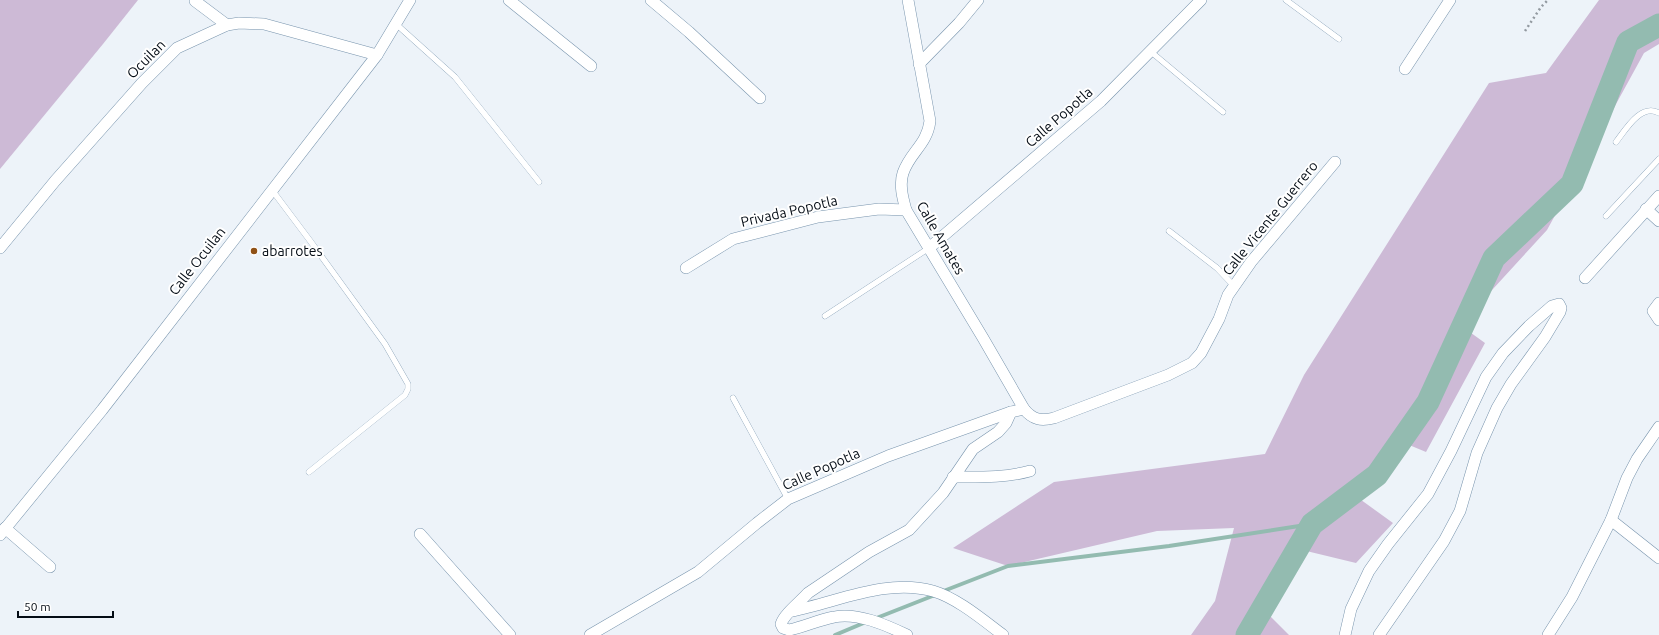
<svg xmlns="http://www.w3.org/2000/svg" width="1659" height="635" font-family="Ubuntu,sans-serif">
	<style>
		.forest { fill: #cdbad6 }
		.lines { fill: none; stroke-linecap: round; stroke-linejoin: round }
		.stream { stroke: #93bbb0; stroke-width: 4 }
		.river { stroke: #93bbb0; stroke-width: 23 }
		.lane-casing { stroke: #7894ad; stroke-width: 6 }
		.street-casing { stroke: #7894ad; stroke-width: 12 }
		.path { stroke: #9299a0; stroke-width: 2.5; stroke-dasharray: 2 3; stroke-linecap: butt }
		.lane { stroke: #fff; stroke-width: 5.5 }
		.street { stroke: #fff; stroke-width: 11 }
		.poi-dot { fill: #8f5116; stroke: #fff; stroke-width: 1.5 }
		.labels { text-anchor: middle; stroke-width: 4; stroke-linejoin: round; paint-order: stroke }
		.street-label { font-size: 14px; fill: #040c15; stroke: #fff }
		.poi-label { font-size: 14px; fill: #040c15; stroke: #fff; text-anchor: start }
	</style>
	<rect width="100%" height="100%" fill="#edf3f9"/>
	<g class="forest">
		<polygon points="0,0 138,0 103,44 0,169"/>
		<polygon points="1599,0 1659,0 1659,44 1644,53 1547,230 1460,325 1485,343 1426,452 1390,437 1357,497 1393,523 1356,563 1294,548 1269,615 1289,635 1191,635 1215,601 1234,528 1157,531 1008,566 953,548 1054,482 1265,454 1304,375 1489,83 1546,73"/>
	</g>
	<g class="lines">
		<g class="stream">
			<polyline points="941,592 1008,566 1169,546 1312,524"/>
			<polyline points="874,619 935,595"/>
			<polyline points="835,635 866,622"/>
		</g>
		<polyline class="river" points="1247,635 1312,524 1377,475 1428,402 1494,258 1572,184 1628,42 1659,25"/>
		<defs>
			<g id="lane">
				<polyline points="1286,0 1339,39"/>
				<polyline points="396,24 455,77 539,182"/>
				<polyline points="1150,51 1223,112"/>
				<path d="M 1616,142 C 1626,129 1641,103 1659,113"/>
				<polyline points="272,190 311,242 385,344 408,384 408,389 405,395 309,472"/>
				<polyline points="1606,216 1659,159"/>
				<polyline points="1169,231 1217,268 1234,286"/>
				<polyline points="825,316 929,248"/>
				<polyline points="733,398 788,499"/>
			</g>
			<g id="street">
				<polyline points="509,0 591,66"/>
				<polyline points="651,0 689,32 760,98"/>
				<path d="M 908,0 L 930,121 C 927,145 910,152 903,173 C 899,185 903,199 906,210 L 983,338 L 1024,409 C 1033,420 1041,421 1054,418 L 1168,375 L 1192,363 L 1201,353 L 1219,319 L 1228,295 L 1251,262 L 1335,162"/>
				<polyline points="195,1 227,25"/>
				<polyline points="919,64 959,23 978,0"/>
				<polyline points="1405,69 1450,0"/>
				<polyline points="1646,209 1659,221"/>
				<polyline points="0,248 55,181 142,83 177,48 227,25 239,23 264,24 377,55"/>
				<polyline points="929,248 1101,101 1201,0"/>
				<polyline points="686,268 733,239 818,217 879,209 906,210"/>
				<polyline points="1585,278 1659,196"/>
				<polyline points="1659,303 1653,311 1659,320"/>
				<path d="M 953,477 C 979,477 1005,478 1030,471"/>
				<polyline points="1611,520 1659,558"/>
				<polyline points="5,528 50,567"/>
				<polyline points="420,534 510,635"/>
				<polyline points="0,535 102,410 377,55 410,0"/>
				<path d="M 792,611 C 838,602 886,578 933,591 C 957,598 983,620 1003,635"/>
				<polyline points="590,635 698,572 757,523 788,499 888,456 1011,412 1024,409"/>
				<path d="M 907,635 C 886,625 857,612 834,617 C 818,620 804,627 789,630 L 783,628 L 781,624 C 784,614 800,602 808,593 L 869,552 L 909,530 L 943,493 L 973,449 L 998,432 L 1006,423 L 1011,412"/>
				<polyline points="1345,635 1351,609 1369,571 1388,544 1428,494 1451,451 1486,377 1503,353 1529,326 1552,306 1559,304 1561,308 1560,312 1545,337 1511,384 1497,408 1477,453 1460,511 1444,541 1379,635"/>
				<polyline points="1548,635 1572,597 1611,520 1627,478 1637,459 1659,427"/>
			</g>
		</defs>
		<use href="#lane" class="lane-casing"/>
		<use href="#street" class="street-casing"/>
		<polyline class="path" points="1525,31 1541,7 1548,0"/>
		<use href="#lane" class="lane"/>
		<use href="#street" class="street"/>
	</g>
	<circle class="poi-dot" cx="254" cy="251" r="4"/>
	<g class="labels">
		<g class="street-label">
			<text transform="translate(146 59) rotate(-45)" y="5">Ocuilan</text>
			<text transform="translate(1059 117) rotate(-41)" y="5">Calle Popotla</text>
			<text transform="translate(789 211) rotate(-13)" y="5">Privada Popotla</text>
			<text transform="translate(1270 218) rotate(-51)" y="5">Calle Vicente Guerrero</text>
			<text transform="translate(941 238) rotate(60)" y="5">Calle Amates</text>
			<text transform="translate(197 261) rotate(-52)" y="5">Calle Ocuilan</text>
			<text transform="translate(821 469) rotate(-24)" y="5">Calle Popotla</text>
		</g>
		<g class="poi-label">
			<text x="262" y="256">abarrotes</text>
		</g>
	</g>
	<path d="M18 611v6h95v-6" fill="none" stroke="#040c15" stroke-width="2"/>
	<text x="24" y="611" font-size="12" fill="#040c15" stroke="#ffffff" stroke-width="3" paint-order="stroke">50 m</text>
</svg>
